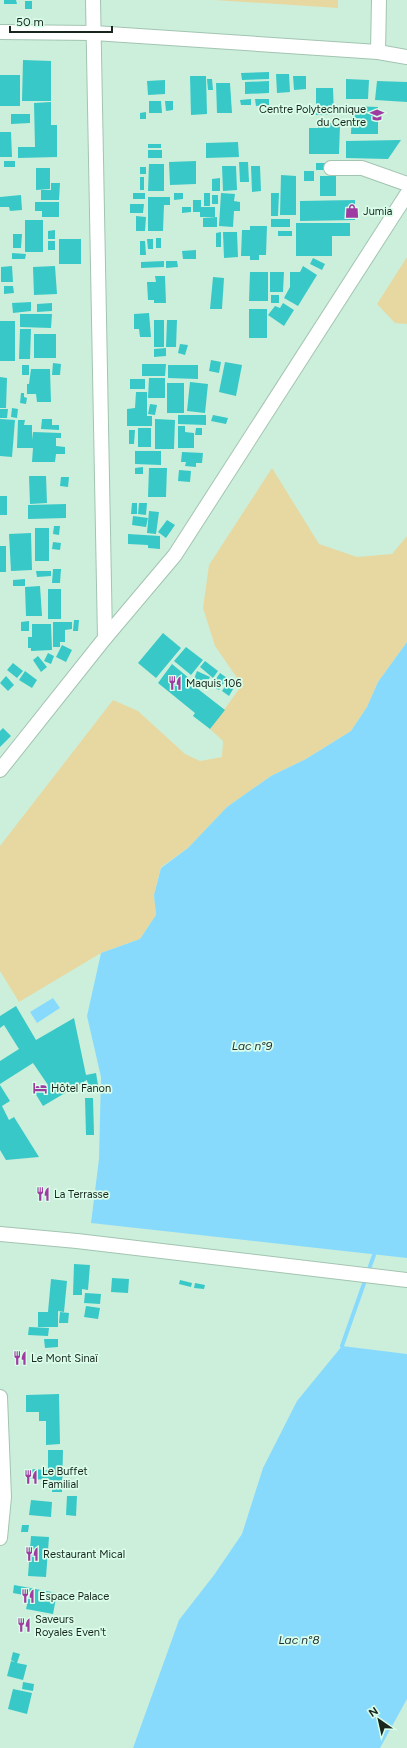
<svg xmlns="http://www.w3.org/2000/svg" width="407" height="1748" font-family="Figtree,sans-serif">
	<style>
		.green { fill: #e7d8a1 }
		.water { fill: #88dafd }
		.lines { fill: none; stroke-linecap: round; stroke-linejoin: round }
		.stream { stroke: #88dafd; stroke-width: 4 }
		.building { fill: #38c8c7 }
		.minor-casing { stroke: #a2c4b1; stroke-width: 16 }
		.minor { stroke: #fff; stroke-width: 14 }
		.labels { text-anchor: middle; stroke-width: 3.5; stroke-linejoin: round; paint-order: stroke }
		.poi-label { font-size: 11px; fill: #18261e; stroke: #d9fde9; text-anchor: start }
		.water-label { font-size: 12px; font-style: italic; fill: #1a2e36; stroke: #d9fde9 }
	</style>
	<rect width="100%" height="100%" fill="#ccefdb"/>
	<g class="green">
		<polygon points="214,0 338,0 338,8"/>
		<polygon points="407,257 407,324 395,323 377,304"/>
		<polygon points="272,468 319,544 357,557 392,554 407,536 407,642 378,682 367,707 351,731 306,759 271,776 227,807 188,848 161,867 154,895 156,915 140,939 101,953 19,1002 0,971 0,846 113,700 138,711 185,754 200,761 222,757 223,741 210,729 242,685 215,646 203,608 209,565"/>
	</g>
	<g class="water">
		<polygon points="407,642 407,1258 91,1223 99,1159 101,1077 87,1016 101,953 140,939 156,915 154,895 161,868 188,848 227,807 271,776 306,759 351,731 367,707 378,682"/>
		<polygon points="53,998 60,1008 37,1023 30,1012"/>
		<polygon points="342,1346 407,1354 407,1699 380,1748 133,1748 179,1620 214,1575 242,1534 263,1468 297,1401"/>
	</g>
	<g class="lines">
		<polyline class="stream" points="342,1346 374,1255"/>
	</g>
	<g class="building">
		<polygon points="4,0 16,0 17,4 4,4"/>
		<rect x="25" y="1" width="7" height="8"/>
		<polygon points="23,60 51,61 51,101 22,101"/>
		<polygon points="269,72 269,79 242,80 241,73"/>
		<polygon points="276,74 289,74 290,92 277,93"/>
		<rect x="0" y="75" width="20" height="31"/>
		<polygon points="190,76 206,76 207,114 191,115"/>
		<polygon points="293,76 306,76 306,89 294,90"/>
		<polygon points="207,79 212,79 213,90 208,90"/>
		<polygon points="346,79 369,80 368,99 346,99"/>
		<polygon points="165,80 165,94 148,95 147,81"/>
		<polygon points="269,81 269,93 245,94 245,82"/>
		<polygon points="377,81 407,82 407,102 375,100"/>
		<polygon points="216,83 230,83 232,113 217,113"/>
		<polygon points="316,88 333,88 334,114 316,115"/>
		<polygon points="251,99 251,105 241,105 240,100"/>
		<polygon points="255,99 269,99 269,105 256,106"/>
		<polygon points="149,101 161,101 162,113 149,113"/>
		<polygon points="165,101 173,101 173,110 166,111"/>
		<polygon points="51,102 51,125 57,125 57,157 18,158 18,147 35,147 34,103"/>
		<polygon points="352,106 378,107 378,134 351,134"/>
		<polygon points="146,112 146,119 140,119 140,113"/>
		<polygon points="11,114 30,114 30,123 11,124"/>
		<polygon points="318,123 334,123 334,125 340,125 339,154 309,154 309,128 318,128"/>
		<polygon points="0,132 11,132 12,157 0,157"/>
		<polygon points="401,140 388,159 346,158 346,141"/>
		<polygon points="238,142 239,157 206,158 206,143"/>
		<rect x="148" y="144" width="13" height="4"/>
		<rect x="148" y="150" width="14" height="8"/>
		<rect x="4" y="161" width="11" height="6"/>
		<polygon points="196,161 196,184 170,185 169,162"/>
		<polygon points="239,162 248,162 249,182 240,182"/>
		<rect x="316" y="163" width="9" height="7"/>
		<polygon points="149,164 164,164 164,191 148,191"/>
		<polygon points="222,166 236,166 237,190 223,191"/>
		<polygon points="251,166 260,166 261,191 252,192"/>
		<rect x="140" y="167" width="6" height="7"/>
		<polygon points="36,168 50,168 50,189 36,190"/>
		<rect x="304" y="171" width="10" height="10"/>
		<polygon points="281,175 296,176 296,215 280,215"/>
		<rect x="320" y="176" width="16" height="20"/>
		<rect x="140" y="177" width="4" height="13"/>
		<polygon points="220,178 220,191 212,191 212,179"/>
		<polygon points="51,183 60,183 59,200 41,200 41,190 51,190"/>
		<rect x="133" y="193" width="12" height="6"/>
		<polygon points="174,193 183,193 183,199 174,200"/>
		<rect x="204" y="193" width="6" height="13"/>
		<polygon points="221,193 235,194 234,201 240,202 240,211 234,211 233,227 219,226"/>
		<polygon points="271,193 279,193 278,216 271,216"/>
		<polygon points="21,195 22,210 10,211 9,207 0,207 0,197"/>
		<rect x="212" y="195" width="6" height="9"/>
		<polygon points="148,197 170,197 170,205 164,205 163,231 148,231"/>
		<polygon points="193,200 201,200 201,207 215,207 215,217 200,217 200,212 193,212"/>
		<polygon points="355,200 355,220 300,221 300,201"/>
		<polygon points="35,202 59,202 59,217 42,217 42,211 35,211"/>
		<polygon points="130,204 144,204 143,213 130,213"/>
		<polygon points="182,207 191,207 191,212 182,213"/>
		<polygon points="136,216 146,217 145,231 136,231"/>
		<polygon points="217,217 217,227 203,227 203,218"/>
		<rect x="271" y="219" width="19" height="8"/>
		<rect x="25" y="220" width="18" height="32"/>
		<polygon points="296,223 350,223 350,236 332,236 332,256 296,256"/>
		<polygon points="250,226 267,226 266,255 259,255 259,260 250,260 250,256 241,256 242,230 250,230"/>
		<polygon points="55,230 55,239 48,239 48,231"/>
		<rect x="278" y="231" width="14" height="5"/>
		<polygon points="221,232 221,247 216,247 216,233"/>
		<polygon points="223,232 237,232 238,257 224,258"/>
		<polygon points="13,234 22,234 21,248 13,248"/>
		<rect x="156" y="238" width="5" height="10"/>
		<rect x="59" y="239" width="22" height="25"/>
		<polygon points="147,239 153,239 153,249 148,249"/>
		<rect x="48" y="241" width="7" height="9"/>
		<polygon points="140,241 145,241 146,255 140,255"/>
		<polygon points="196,250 196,259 183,259 182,251"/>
		<polygon points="12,253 26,254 25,259 12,259"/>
		<polygon points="313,258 325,264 322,270 310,264"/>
		<polygon points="164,261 164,267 141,268 141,262"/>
		<polygon points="166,261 177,261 178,267 166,268"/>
		<polygon points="12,266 13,282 1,282 1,267"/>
		<polygon points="55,266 57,294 34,295 33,267"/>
		<polygon points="303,266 317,275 298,306 284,298 290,287 290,272 300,272"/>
		<polygon points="250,272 268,272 268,301 249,301"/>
		<polygon points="270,272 284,272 283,292 270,292"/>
		<polygon points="155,276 165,276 166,303 154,303 154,300 148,300 147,282 156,282"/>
		<polygon points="213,277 224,278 222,309 210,309"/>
		<polygon points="4,286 13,286 14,293 4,294"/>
		<rect x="271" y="295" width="8" height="8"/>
		<polygon points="31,302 31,311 13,313 12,303"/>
		<polygon points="52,303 52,311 37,312 37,304"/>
		<polygon points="283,303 294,310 284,326 268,315 275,306 280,308"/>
		<rect x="249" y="309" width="18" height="29"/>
		<polygon points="149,313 151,337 140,337 139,329 134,329 134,314"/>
		<polygon points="20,314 52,314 51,328 20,327"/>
		<rect x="154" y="320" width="10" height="27"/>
		<polygon points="167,320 177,320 176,347 166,347"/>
		<rect x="0" y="321" width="15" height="40"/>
		<polygon points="20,329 31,329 30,359 19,359"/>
		<rect x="34" y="334" width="22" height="24"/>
		<polygon points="180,344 188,345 185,355 178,353"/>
		<polygon points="166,348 166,356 154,357 154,349"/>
		<polygon points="211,360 221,362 219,373 209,371"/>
		<polygon points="225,362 242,365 236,396 219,392"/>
		<polygon points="53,363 61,364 60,375 52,375"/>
		<polygon points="142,364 166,364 165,376 142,376"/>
		<rect x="22" y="365" width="7" height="10"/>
		<polygon points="168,365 198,365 198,379 168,378"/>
		<polygon points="31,369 50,369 51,402 37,402 36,394 27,394 27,384 29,384"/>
		<polygon points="0,377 7,378 6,408 0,408"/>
		<polygon points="149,378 165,378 165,398 148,398"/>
		<rect x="130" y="379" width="15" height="10"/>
		<polygon points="190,382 208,384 205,413 187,411"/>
		<rect x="167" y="383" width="17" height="30"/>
		<polygon points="136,392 147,392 147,416 152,416 152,426 127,426 127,409 135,408"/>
		<polygon points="21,393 24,393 24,397 27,398 26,404 20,403"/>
		<polygon points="150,404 157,405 155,415 148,414"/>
		<polygon points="12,408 18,409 17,418 11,417"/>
		<polygon points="0,409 8,409 7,418 0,418"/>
		<polygon points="178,415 206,415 206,425 178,424"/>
		<polygon points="213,415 228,418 226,424 211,421"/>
		<polygon points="0,419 15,420 12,457 0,456 0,427 10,427 0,427"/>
		<polygon points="42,419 52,419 52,425 59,425 59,430 41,429"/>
		<polygon points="155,419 175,420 174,449 155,449"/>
		<polygon points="18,420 25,420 24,425 32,425 32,440 33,432 61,433 61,438 56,438 56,446 65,447 65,454 56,454 55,462 32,462 33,448 17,448"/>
		<polygon points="178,426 185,426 185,432 194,433 194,448 178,448"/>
		<rect x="138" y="428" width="13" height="19"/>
		<polygon points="196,428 202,428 202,435 195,435"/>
		<polygon points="129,430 135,430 134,444 129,444"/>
		<polygon points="135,451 161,451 161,465 135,464"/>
		<polygon points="182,452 203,453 202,463 196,463 196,467 185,466 186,462 181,462"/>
		<polygon points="143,467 143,474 135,474 135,468"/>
		<polygon points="149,468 167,468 166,497 148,497"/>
		<polygon points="179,470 191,471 190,482 178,481"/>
		<polygon points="29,476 46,476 47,503 30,504"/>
		<polygon points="61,477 69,477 68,487 60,486"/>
		<rect x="0" y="496" width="7" height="19"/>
		<polygon points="132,503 137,503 137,514 131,514"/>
		<polygon points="139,503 147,503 146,515 138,514"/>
		<polygon points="66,504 66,518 28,519 28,505"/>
		<polygon points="149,511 159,512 156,534 147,533"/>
		<polygon points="133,516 148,518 146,527 132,525"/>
		<polygon points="167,520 175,525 166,538 158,532"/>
		<polygon points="54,526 60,526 59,535 53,534"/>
		<rect x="35" y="528" width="14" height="33"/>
		<polygon points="31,533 32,570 11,571 9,534"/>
		<polygon points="128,534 160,536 160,549 148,548 148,545 128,544"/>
		<polygon points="53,542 61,543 60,550 52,549"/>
		<rect x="0" y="546" width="6" height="26"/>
		<polygon points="53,569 61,569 60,583 52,583"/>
		<polygon points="36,571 51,571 51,576 37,577"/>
		<polygon points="25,579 25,586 13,586 13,580"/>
		<polygon points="40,586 42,616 26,616 25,587"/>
		<rect x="48" y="589" width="13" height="30"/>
		<polygon points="74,620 79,620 78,631 73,631"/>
		<polygon points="29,621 29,631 21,631 21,622"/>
		<polygon points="53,622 72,622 72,629 65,630 65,642 60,642 60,647 53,647"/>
		<polygon points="32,624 51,624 52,650 31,651 31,648 28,648 28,637 32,637"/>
		<polygon points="163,633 181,648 156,678 138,663"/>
		<polygon points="62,645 72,650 66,662 56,657"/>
		<polygon points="186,647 203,660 191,675 174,661"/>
		<polygon points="48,653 54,656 51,664 44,661"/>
		<polygon points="38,656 47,667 41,672 33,660"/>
		<polygon points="205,661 218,671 213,678 200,667"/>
		<polygon points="13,663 23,671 17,678 7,670"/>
		<polygon points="172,664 190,679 189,682 225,710 210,729 193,716 195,713 158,683"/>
		<polygon points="25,671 37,680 32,688 19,680"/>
		<polygon points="197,671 210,677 206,684 194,679"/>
		<polygon points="220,673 227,678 219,690 211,686"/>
		<polygon points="6,676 14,685 8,691 0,683"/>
		<polygon points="229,680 236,684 229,696 222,691"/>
		<polygon points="3,728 11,736 0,747 0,731"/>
		<polygon points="16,1006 36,1040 74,1018 86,1075 96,1073 98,1085 88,1086 87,1080 43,1106 35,1093 48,1085 33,1063 0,1084 0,1061 19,1049 4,1025 0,1028 0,1016"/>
		<polygon points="0,1085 10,1101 2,1106 9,1120 14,1117 39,1157 6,1160 0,1150"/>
		<polygon points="85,1098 93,1098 94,1135 86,1135"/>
		<polygon points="74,1264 90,1265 88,1290 82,1289 82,1295 73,1295"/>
		<polygon points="112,1278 129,1279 128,1293 111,1292"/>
		<polygon points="51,1279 67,1281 64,1312 58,1311 58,1327 38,1327 38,1312 48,1312"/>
		<polygon points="180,1280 192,1283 191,1287 179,1284"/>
		<polygon points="195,1283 205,1285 204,1289 194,1288"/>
		<polygon points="85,1293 101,1294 100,1304 84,1303"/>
		<polygon points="86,1306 100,1308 98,1319 84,1317"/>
		<polygon points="60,1312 69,1313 68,1323 59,1323"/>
		<polygon points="29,1327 49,1328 48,1336 28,1335"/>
		<polygon points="44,1339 58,1339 58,1347 45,1348"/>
		<polygon points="59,1394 60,1444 46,1445 46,1421 39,1421 39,1412 26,1412 26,1395"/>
		<polygon points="48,1450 63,1450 62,1492 52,1492 53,1480 29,1479 30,1469 48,1470"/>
		<polygon points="67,1496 77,1496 76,1516 66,1515"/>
		<polygon points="31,1500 52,1502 51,1517 29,1515"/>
		<polygon points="22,1525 29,1525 28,1532 21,1532"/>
		<polygon points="31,1536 49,1537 46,1577 28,1576"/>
		<polygon points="14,1585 57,1593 53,1614 26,1609 29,1596 13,1593"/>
		<polygon points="13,1652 20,1654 17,1663 27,1665 23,1680 7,1676 11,1661 15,1662 11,1660"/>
		<polygon points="23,1682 34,1684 33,1691 22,1689"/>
		<polygon points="13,1689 32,1693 27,1714 8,1709"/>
	</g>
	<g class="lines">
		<defs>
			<g id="minor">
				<polyline points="93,0 105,638"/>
				<polyline points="0,32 94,33 378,52 407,57"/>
				<polyline points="378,52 379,0"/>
				<polyline points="331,168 362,168 407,184"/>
				<polyline points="0,770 105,638 175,555 407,194"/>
				<polyline points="0,1234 77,1241 407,1280"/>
				<polyline points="0,1397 4,1497 0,1538"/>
			</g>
		</defs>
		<use href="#minor" class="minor-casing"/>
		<use href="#minor" class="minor"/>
	</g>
	<defs>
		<symbol id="school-bare" viewBox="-9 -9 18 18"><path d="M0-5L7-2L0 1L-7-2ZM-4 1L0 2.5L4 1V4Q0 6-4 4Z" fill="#9f3ca1" stroke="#d9fde9" stroke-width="2.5" paint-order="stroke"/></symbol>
		<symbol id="shop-bare" viewBox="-9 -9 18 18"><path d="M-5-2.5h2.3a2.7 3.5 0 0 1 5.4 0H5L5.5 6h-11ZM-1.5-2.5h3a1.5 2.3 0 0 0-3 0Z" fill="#9f3ca1" stroke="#d9fde9" stroke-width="2.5" paint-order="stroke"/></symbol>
		<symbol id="restaurant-bare" viewBox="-9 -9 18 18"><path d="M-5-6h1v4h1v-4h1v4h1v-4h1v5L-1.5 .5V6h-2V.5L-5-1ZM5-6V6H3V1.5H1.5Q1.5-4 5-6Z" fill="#9f3ca1" stroke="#d9fde9" stroke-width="2.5" paint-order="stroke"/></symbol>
		<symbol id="hotel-bare" viewBox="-9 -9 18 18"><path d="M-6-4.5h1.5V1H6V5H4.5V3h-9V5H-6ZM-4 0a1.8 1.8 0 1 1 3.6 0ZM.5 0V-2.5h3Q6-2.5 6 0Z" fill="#9f3ca1" stroke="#d9fde9" stroke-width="2.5" paint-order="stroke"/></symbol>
	</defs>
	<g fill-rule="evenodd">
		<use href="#school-bare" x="367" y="105" width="20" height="20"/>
		<use href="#shop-bare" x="342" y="201" width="20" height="20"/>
		<use href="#restaurant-bare" x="165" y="673" width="20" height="20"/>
		<use href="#hotel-bare" x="30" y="1078" width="20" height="20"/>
		<use href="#restaurant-bare" x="33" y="1184" width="20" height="20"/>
		<use href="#restaurant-bare" x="10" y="1348" width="20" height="20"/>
		<use href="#restaurant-bare" x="21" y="1467" width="20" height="20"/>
		<use href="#restaurant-bare" x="22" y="1544" width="20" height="20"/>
		<use href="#restaurant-bare" x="18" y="1586" width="20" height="20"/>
		<use href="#restaurant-bare" x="14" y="1615" width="20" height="20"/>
	</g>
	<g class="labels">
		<g class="poi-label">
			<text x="366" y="113" text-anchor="end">Centre Polytechnique<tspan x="366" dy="13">du Centre</tspan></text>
			<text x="363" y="215">Jumia</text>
			<text x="186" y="687">Maquis 106</text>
			<text x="51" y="1092">Hôtel Fanon</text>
			<text x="54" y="1198">La Terrasse</text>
			<text x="31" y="1362">Le Mont Sinaï</text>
			<text x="42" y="1475">Le Buffet<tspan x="42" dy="13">Familial</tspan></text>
			<text x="43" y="1558">Restaurant Mical</text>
			<text x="39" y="1600">Espace Palace</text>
			<text x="35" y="1623">Saveurs<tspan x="35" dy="13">Royales Even't</tspan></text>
		</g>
		<g class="water-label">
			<text x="252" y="1050">Lac n°9</text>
			<text x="299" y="1644">Lac n°8</text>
		</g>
	</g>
	<g transform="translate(379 1720) rotate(326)" stroke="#d9fde9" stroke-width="3" paint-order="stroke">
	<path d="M0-3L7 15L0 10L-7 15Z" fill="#18261e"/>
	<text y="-6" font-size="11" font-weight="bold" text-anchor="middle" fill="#18261e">N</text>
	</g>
	<path d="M10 26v6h102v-6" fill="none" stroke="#18261e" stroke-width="2"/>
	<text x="16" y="26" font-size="12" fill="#18261e" stroke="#d9fde9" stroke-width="3" paint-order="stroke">50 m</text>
</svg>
